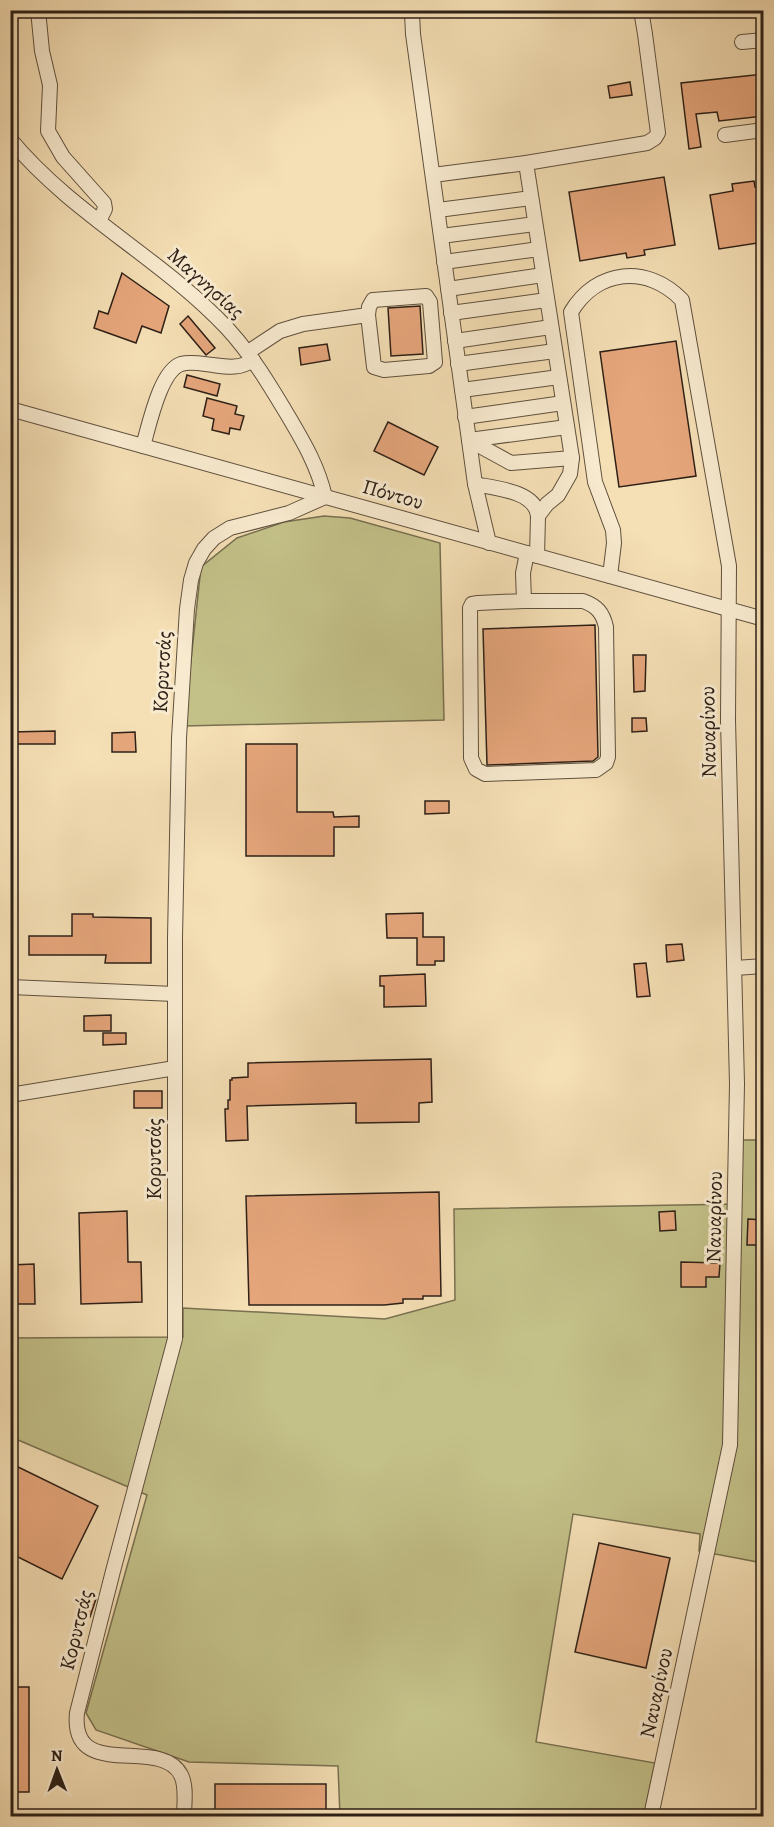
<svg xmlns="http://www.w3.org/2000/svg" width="774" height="1827" font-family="Alegreya,serif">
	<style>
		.green { fill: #c3c088; stroke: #787050; stroke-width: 1.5 }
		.building { fill: #e6a67c; stroke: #2d2017; stroke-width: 1.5 }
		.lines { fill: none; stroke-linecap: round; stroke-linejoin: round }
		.minor-casing { stroke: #5f503e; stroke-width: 16 }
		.minor { stroke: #f8eacf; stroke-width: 14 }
		.labels { text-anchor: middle; stroke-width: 6; stroke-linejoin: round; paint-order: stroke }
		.street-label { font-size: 21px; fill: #2d2017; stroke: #f8eacf }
	</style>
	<rect width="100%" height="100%" fill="#f5dfb5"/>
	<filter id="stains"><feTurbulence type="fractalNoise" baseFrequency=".00333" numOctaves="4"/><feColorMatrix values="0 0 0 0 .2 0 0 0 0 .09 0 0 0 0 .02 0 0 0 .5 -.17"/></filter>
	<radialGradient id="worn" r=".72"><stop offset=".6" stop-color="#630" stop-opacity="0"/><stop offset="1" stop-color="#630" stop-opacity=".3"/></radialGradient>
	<g class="green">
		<polygon points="324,516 350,518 440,543 444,720 184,726 201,567 237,538 284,522"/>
		<polygon points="740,1140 763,1140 763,1563 699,1551 700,1534 573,1514 536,1742 655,1763 644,1816 340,1816 338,1766 189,1762 96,1730 86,1713 147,1495 11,1437 10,1338 183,1337 183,1308 385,1319 455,1300 454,1209 738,1204"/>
	</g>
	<g class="building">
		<polygon points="764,74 764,116 719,121 717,112 696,114 701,147 689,149 681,83"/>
		<polygon points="630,82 632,95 610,98 608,86"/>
		<polygon points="664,177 675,245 644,250 645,255 627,258 626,253 580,261 569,192"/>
		<polygon points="754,181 755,187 764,186 764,242 719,249 710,195 733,191 732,184"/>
		<polygon points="122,273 169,306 161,333 142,326 136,343 94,328 99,311 108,314"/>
		<polygon points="420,306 423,354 391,356 388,308"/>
		<polygon points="188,316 215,348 206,355 180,324"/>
		<polygon points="676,341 696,476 619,487 600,352"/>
		<polygon points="327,344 330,360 301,365 299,348"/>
		<polygon points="187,375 220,384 217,396 184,387"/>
		<polygon points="207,398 237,406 235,414 244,416 240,430 230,428 229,434 212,430 214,419 203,416"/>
		<polygon points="388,422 438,447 424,475 374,451"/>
		<polygon points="595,625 598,757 593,761 487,765 483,629"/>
		<polygon points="633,655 646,655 645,691 634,692"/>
		<polygon points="632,718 646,718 647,731 632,732"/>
		<polygon points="55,731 55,744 10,744 10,732"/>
		<polygon points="135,732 136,752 112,752 112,733"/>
		<polygon points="246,744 297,744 297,812 333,812 334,817 359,816 359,827 334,827 334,856 246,856"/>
		<polygon points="425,801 449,801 449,813 425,814"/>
		<polygon points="423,913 423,937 444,937 444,961 435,961 435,965 417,965 417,938 387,938 386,914"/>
		<polygon points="72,914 93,914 93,917 151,918 151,963 105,963 106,955 29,955 29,936 72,936"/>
		<polygon points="682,944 684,960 667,962 666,945"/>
		<polygon points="646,963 650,996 637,997 634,964"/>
		<polygon points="425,974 426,1006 384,1007 384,986 380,986 380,976"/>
		<polygon points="111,1015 111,1031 84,1031 84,1016"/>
		<polygon points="103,1033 126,1033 126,1044 103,1045"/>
		<polygon points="431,1059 432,1102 419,1103 419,1122 356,1123 356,1103 247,1106 248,1140 226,1141 225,1109 228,1109 228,1100 230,1100 230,1080 232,1080 232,1078 248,1077 248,1063"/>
		<rect x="134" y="1091" width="28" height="17"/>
		<polygon points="439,1192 441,1296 423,1296 423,1299 403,1299 403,1303 384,1305 249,1305 246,1196"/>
		<polygon points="127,1211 128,1262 141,1262 142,1302 81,1304 79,1213"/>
		<polygon points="675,1211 676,1230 660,1231 659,1212"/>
		<polygon points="748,1219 764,1220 764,1245 747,1245"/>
		<polygon points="681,1262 720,1263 719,1277 706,1277 706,1287 681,1287"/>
		<polygon points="34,1264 35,1304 10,1304 10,1265"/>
		<polygon points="10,1463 98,1506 62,1579 10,1553"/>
		<polygon points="599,1543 670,1558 646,1668 575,1652"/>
		<polygon points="88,1592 97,1596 90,1617 79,1611"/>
		<rect x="10" y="1687" width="19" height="105"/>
		<rect x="215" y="1784" width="111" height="32"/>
	</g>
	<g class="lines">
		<defs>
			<g id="minor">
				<polyline points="38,10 42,51 50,85 48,131 63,157 104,203 105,209 99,221"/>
				<polyline points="414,10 412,14 413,34 475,484 489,543"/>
				<polyline points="742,42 764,40"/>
				<polyline points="725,135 764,130"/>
				<path d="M 10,139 C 72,214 161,258 227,328 C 251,354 269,384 287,414 C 303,441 318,466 325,497 L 289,513 L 230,528 L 214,538 L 204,549 L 196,563 L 191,580 L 187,609 L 179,738 L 175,938 L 175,1339 L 113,1571 L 77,1713 C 70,1783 161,1735 181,1775 C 187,1787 184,1804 184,1816"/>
				<polyline points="433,175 526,163"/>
				<polyline points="438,210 531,198"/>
				<polyline points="441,236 535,224"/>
				<polyline points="444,262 539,249"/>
				<polyline points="448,289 543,275"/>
				<polyline points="451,313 547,300"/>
				<polyline points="455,341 551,327"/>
				<polyline points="248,352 280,331 303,324 368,315 374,367 384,370 429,366 435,362 430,302 426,296 373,300 369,307 368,315"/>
				<polyline points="458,364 555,351"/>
				<polyline points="462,390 559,377"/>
				<polyline points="10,409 764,619"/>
				<polyline points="465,417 563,403"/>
				<polyline points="567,427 469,440 511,463 572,458"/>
				<path d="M 143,446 C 149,426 160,371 181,364 C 191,361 203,364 213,365 C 228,367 240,369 253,360"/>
				<path d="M 475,484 C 494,488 536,491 538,516"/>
				<polyline points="537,556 538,516 547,504 558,495 570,474 572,458 526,163 647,143 655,138 658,133 645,34 641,10"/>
				<path d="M 610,576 L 614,543 L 613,530 L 595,482 L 571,312 C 597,269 647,264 682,300 L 729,566 L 728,720 L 737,1084 L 730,1445 L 651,1816"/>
				<path d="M 524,601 L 478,603 L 472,604 L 470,608 L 471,758 L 476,769 L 485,774 L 596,770 L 606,763 L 608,757 L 606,627 C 603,613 597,606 583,601 L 524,601 L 523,573 L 527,553"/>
				<polyline points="735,968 764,966"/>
				<polyline points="10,987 175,994"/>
				<polyline points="10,1095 175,1068"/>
			</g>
		</defs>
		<use href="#minor" class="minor-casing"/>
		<use href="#minor" class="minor"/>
	</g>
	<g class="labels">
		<g class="street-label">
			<text transform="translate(206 283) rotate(42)" y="7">Μαγνησίας</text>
			<text transform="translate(393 494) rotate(16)" y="7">Πόντου</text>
			<text transform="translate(162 672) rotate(-87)" y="7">Κορυτσάς</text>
			<text transform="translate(708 732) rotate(-91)" y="7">Ναυαρίνου</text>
			<text transform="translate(154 1159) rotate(-90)" y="7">Κορυτσάς</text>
			<text transform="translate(714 1217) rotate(-89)" y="7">Ναυαρίνου</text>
			<text transform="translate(76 1630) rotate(-76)" y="7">Κορυτσάς</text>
			<text transform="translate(656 1693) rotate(-78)" y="7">Ναυαρίνου</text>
		</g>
	</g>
	<rect width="774" height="1827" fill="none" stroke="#f5dfb5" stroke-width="36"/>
	<rect x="12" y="12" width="750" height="1803" fill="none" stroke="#2d2017" stroke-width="3"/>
	<rect x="18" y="18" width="738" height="1791" fill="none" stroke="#2d2017" stroke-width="1.5"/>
	<g transform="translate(57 1770) rotate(359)" stroke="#f8eacf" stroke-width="4.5" paint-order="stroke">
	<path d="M0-4.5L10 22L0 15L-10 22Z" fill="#2d2017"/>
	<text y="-9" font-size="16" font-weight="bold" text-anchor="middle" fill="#2d2017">N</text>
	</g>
	<rect width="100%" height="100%" filter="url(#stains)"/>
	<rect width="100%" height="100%" fill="url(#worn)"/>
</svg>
